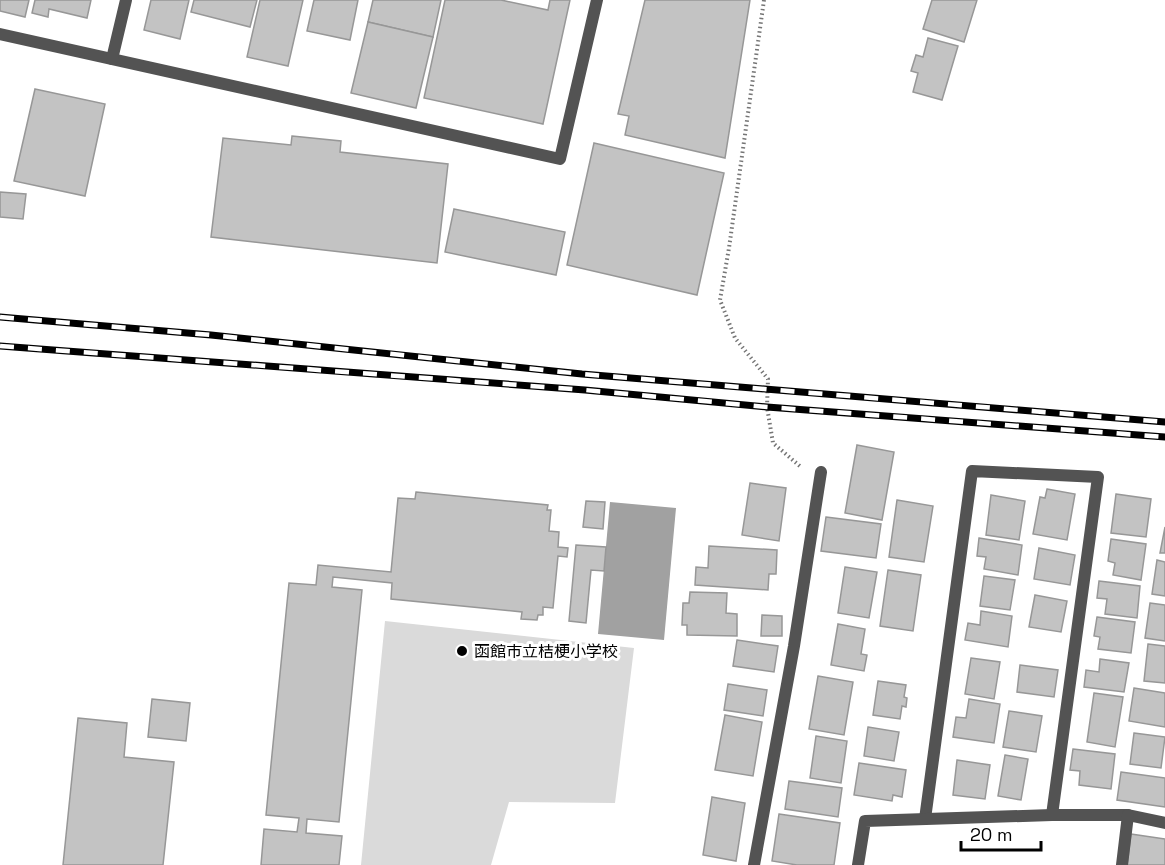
<svg xmlns="http://www.w3.org/2000/svg" width="1165" height="865" font-family="'Space Grotesk','Noto Sans JP',sans-serif">
	<style>
		.green { fill: #dadada }
		.water { fill: #a1a1a1 }
		.building { fill: #c3c3c3; stroke: #979797; stroke-width: 1.5 }
		.lines { fill: none; stroke-linecap: round; stroke-linejoin: round }
		.path { stroke: #757575; stroke-width: 4; stroke-dasharray: 1.5 3; stroke-linecap: butt }
		.street { stroke: #535353; stroke-width: 12 }
		.rail-casing { stroke: #000; stroke-width: 7 }
		.rail { stroke: #fff; stroke-width: 4.5; stroke-dasharray: 14; stroke-linecap: butt }
		.poi-dot { fill: #000; stroke: #fff; stroke-width: 2 }
		.labels { text-anchor: middle; stroke-width: 6; stroke-linejoin: round; paint-order: stroke }
		.poi-label { font-size: 16px; fill: #000; stroke: #fff; text-anchor: start }
	</style>
	<rect width="100%" height="100%" fill="#fff"/>
	<polygon class="green" points="385,621 634,648 615,803 509,802 491,865 361,865"/>
	<polygon class="water" points="610,502 676,508 664,640 598,634"/>
	<g class="building">
		<polygon points="0,0 29,0 25,17 0,11"/>
		<polygon points="35,0 91,0 87,18 49,9 48,17 32,13"/>
		<polygon points="151,0 189,0 180,39 144,30"/>
		<polygon points="194,0 257,0 250,27 191,12"/>
		<polygon points="260,0 303,0 288,66 247,57"/>
		<polygon points="314,0 358,0 350,40 307,31"/>
		<polygon points="373,0 441,0 433,37 368,22"/>
		<polygon points="445,0 501,0 548,10 550,0 570,0 543,124 424,98"/>
		<polygon points="645,0 750,0 725,158 625,135 629,116 618,114"/>
		<polygon points="932,0 977,0 964,42 923,29"/>
		<polygon points="368,22 433,37 416,108 351,93"/>
		<polygon points="928,38 958,46 942,100 913,92 918,73 911,71 916,55 923,57"/>
		<polygon points="35,89 105,104 85,196 14,181"/>
		<polygon points="292,136 341,141 340,152 448,164 437,263 211,237 223,138 291,145"/>
		<polygon points="594,143 724,173 697,295 567,265"/>
		<polygon points="0,192 26,194 23,219 0,217"/>
		<polygon points="454,209 565,232 556,275 445,252"/>
		<polygon points="857,445 894,452 882,520 845,513"/>
		<polygon points="750,483 786,488 779,541 742,535"/>
		<polygon points="1047,489 1075,494 1067,540 1033,534 1040,497 1045,498"/>
		<polygon points="416,492 548,505 547,510 551,510 549,531 559,532 558,547 568,548 567,557 558,556 553,608 543,607 543,615 538,615 537,620 521,619 522,612 391,599 392,583 333,577 332,587 362,590 339,822 307,819 306,833 342,836 339,865 261,865 264,829 297,832 299,818 266,815 289,583 316,585 318,565 391,572 398,498 415,499"/>
		<polygon points="1116,494 1151,499 1146,537 1111,533"/>
		<polygon points="991,495 1025,501 1019,540 986,535"/>
		<polygon points="897,500 933,506 924,562 889,557"/>
		<polygon points="586,501 605,502 603,529 583,527"/>
		<polygon points="826,517 881,524 876,558 821,551"/>
		<polygon points="1165,527 1165,553 1160,553"/>
		<polygon points="979,538 1022,545 1018,575 984,569 986,557 977,556"/>
		<polygon points="1111,539 1146,544 1141,580 1113,575 1115,563 1108,561"/>
		<polygon points="576,545 606,547 604,571 591,570 586,623 569,621"/>
		<polygon points="709,546 777,550 776,574 769,574 768,590 695,585 696,567 708,568"/>
		<polygon points="1039,548 1075,555 1070,585 1034,579"/>
		<polygon points="1157,560 1165,562 1165,596 1152,594"/>
		<polygon points="845,567 877,572 869,618 838,613"/>
		<polygon points="888,570 921,575 913,631 880,626"/>
		<polygon points="984,576 1015,580 1010,610 980,606"/>
		<polygon points="1099,581 1140,586 1137,618 1105,614 1107,599 1097,598"/>
		<polygon points="690,592 727,593 726,613 737,614 737,636 687,635 687,625 682,625 683,603 689,603"/>
		<polygon points="1035,595 1067,601 1061,632 1029,627"/>
		<polygon points="1150,603 1165,605 1165,641 1145,638"/>
		<polygon points="981,611 1012,616 1008,647 965,640 968,623 980,625"/>
		<polygon points="762,615 782,616 782,636 761,636"/>
		<polygon points="1097,617 1135,622 1131,653 1098,649 1100,637 1094,636"/>
		<polygon points="838,624 865,629 861,654 867,655 864,671 831,665"/>
		<polygon points="737,640 778,646 774,672 733,666"/>
		<polygon points="1148,644 1165,646 1165,683 1144,681"/>
		<polygon points="971,658 1000,662 994,699 965,694"/>
		<polygon points="1100,659 1129,663 1124,692 1084,687 1086,670 1099,672"/>
		<polygon points="1020,665 1058,670 1054,697 1017,692"/>
		<polygon points="818,676 853,682 844,735 809,729"/>
		<polygon points="878,681 906,685 904,697 907,698 906,707 902,706 900,719 873,715"/>
		<polygon points="728,684 767,690 763,716 724,710"/>
		<polygon points="1134,688 1165,693 1165,727 1129,721"/>
		<polygon points="1094,693 1123,697 1115,747 1087,742"/>
		<polygon points="152,699 190,703 186,741 148,737"/>
		<polygon points="969,699 1000,704 994,743 953,737 956,717 966,718"/>
		<polygon points="1009,711 1042,716 1036,752 1003,747"/>
		<polygon points="725,715 762,722 753,776 715,770"/>
		<polygon points="78,718 127,723 124,757 174,762 163,865 63,865"/>
		<polygon points="868,727 899,732 894,761 864,756"/>
		<polygon points="1134,733 1165,737 1161,768 1130,764"/>
		<polygon points="816,736 847,741 841,783 810,778"/>
		<polygon points="1073,749 1115,754 1111,789 1079,785 1080,771 1070,770"/>
		<polygon points="1005,755 1028,759 1021,800 998,796"/>
		<polygon points="957,760 990,765 985,799 953,795"/>
		<polygon points="859,763 906,770 902,797 893,795 892,801 854,795"/>
		<polygon points="1121,772 1165,778 1165,807 1117,800"/>
		<polygon points="789,781 842,788 838,817 785,809"/>
		<polygon points="712,797 745,803 736,861 703,855"/>
		<polygon points="779,814 840,823 834,865 797,865 772,861"/>
		<polygon points="1131,834 1165,839 1165,865 1127,865"/>
	</g>
	<g class="lines">
		<polyline class="path" points="764,0 729,248 720,300 735,338 768,379 767,407 773,443 802,468"/>
		<g class="street">
			<polyline points="0,34 560,159 597,0"/>
			<polyline points="112,59 126,0"/>
			<polyline points="925,819 972,471 1098,477 1052,815"/>
			<polyline points="754,865 794,646 821,472"/>
			<polyline points="858,865 865,821 1052,815 1128,815 1165,823"/>
			<polyline points="1122,865 1128,815"/>
		</g>
		<defs>
			<g id="rail">
				<polyline points="0,317 211,335 582,374 1165,422"/>
				<polyline points="0,346 585,390 767,407 1165,437"/>
			</g>
		</defs>
		<use href="#rail" class="rail-casing"/>
		<use href="#rail" class="rail"/>
	</g>
	<circle class="poi-dot" cx="462" cy="651" r="6"/>
	<g class="labels">
		<g class="poi-label">
			<text x="474" y="657">函館市立桔梗小学校</text>
		</g>
	</g>
	<path d="M961 841v9h80v-9" fill="none" stroke="#000000" stroke-width="3"/>
	<text x="970" y="841" font-size="18" fill="#000000" stroke="#ffffff" stroke-width="4.5" paint-order="stroke">20 m</text>
</svg>
